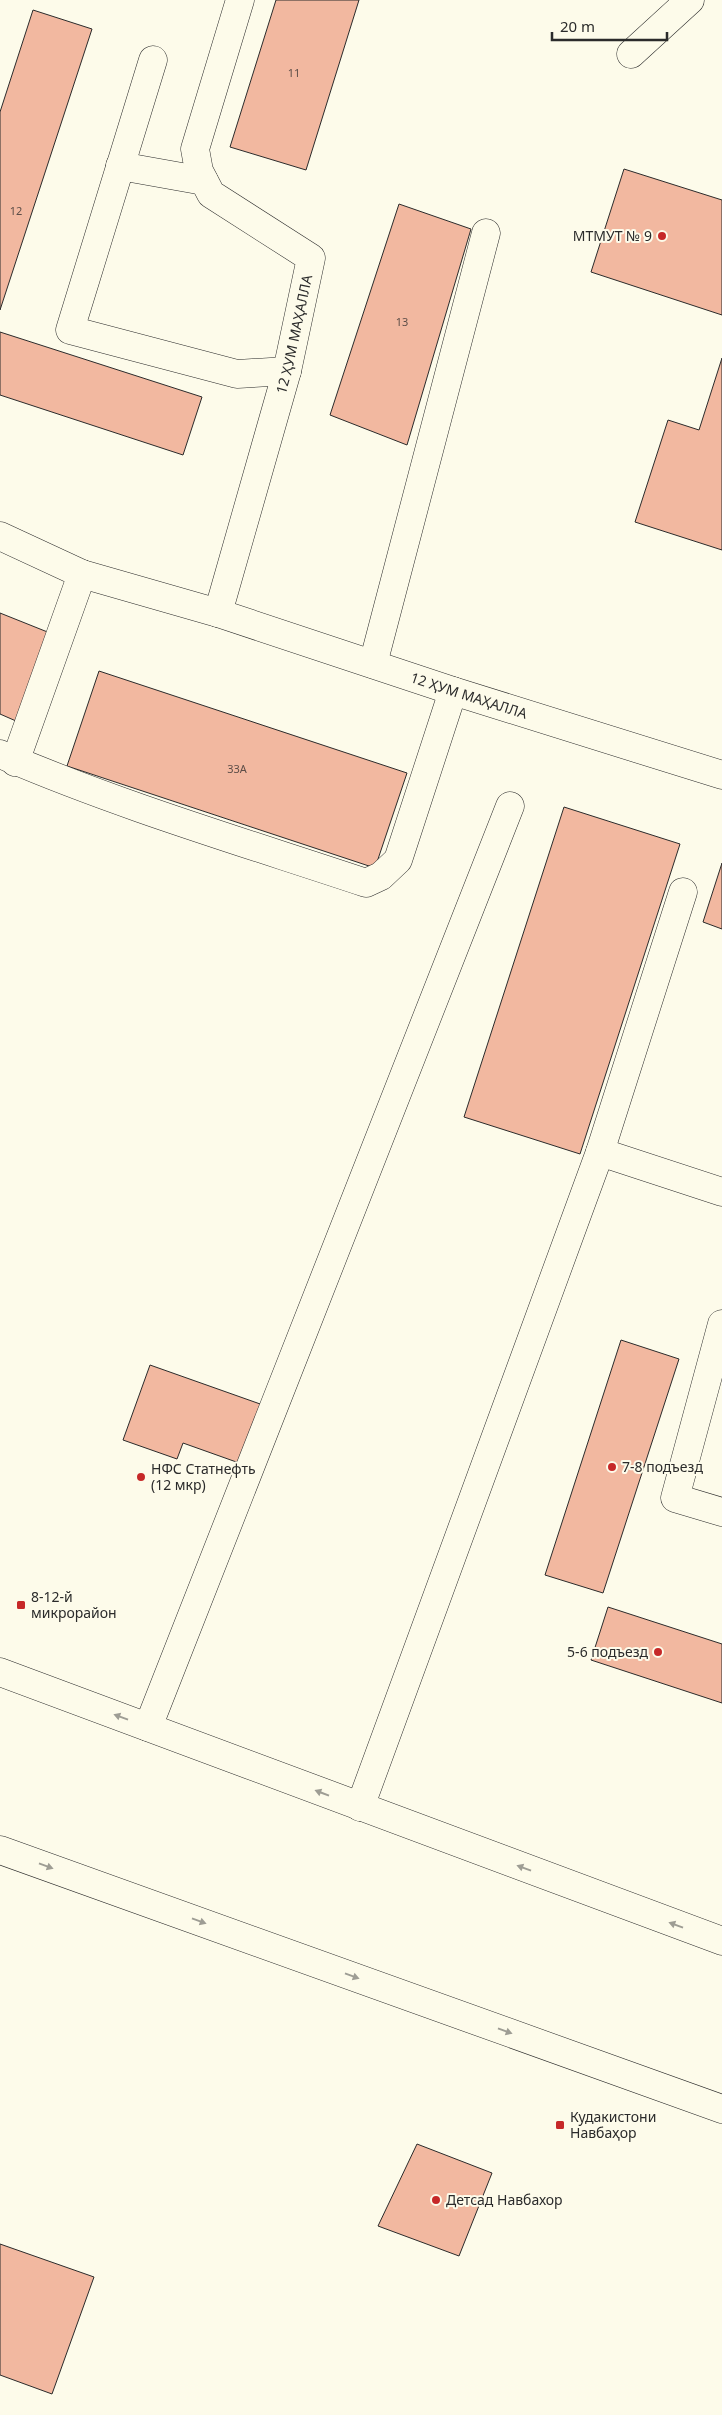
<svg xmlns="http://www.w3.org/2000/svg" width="722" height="2415" font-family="'Noto Sans',sans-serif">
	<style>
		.building { fill: #f2b8a0; stroke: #2b2b2b }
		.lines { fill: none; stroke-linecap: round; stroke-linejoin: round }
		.minor-casing { stroke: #2b2b2b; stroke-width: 29 }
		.minor { stroke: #fdfbea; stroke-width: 28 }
		.oneway { fill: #9e9d94 }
		.poi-dot { fill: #c62828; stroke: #fdfbea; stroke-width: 2 }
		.labels { text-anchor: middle; stroke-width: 4; stroke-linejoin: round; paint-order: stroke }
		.number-label { font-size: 11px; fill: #5d4e48 }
		.poi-label { font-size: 14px; fill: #2b2b2b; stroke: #fdfbea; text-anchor: start }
		.street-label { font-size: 14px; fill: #2b2b2b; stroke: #fdfbea }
	</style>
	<rect width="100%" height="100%" fill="#fdfbea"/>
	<g class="building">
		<polygon points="276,0 359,0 306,170 230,147"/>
		<polygon points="33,10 92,29 0,310 0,112"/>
		<polygon points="624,169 722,200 722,315 591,272"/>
		<polygon points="399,204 471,229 407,445 330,415"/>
		<polygon points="0,332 202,397 183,455 0,395"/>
		<polygon points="722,358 722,550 635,522 668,420 699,430"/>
		<polygon points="0,613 50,633 16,721 0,714"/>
		<polygon points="99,671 407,773 375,868 67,766"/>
		<polygon points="564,807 680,844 580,1154 464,1117"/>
		<polygon points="722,863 722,929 703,922"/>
		<polygon points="621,1340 679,1359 603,1593 545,1575"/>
		<polygon points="150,1365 263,1405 242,1464 183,1443 177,1459 123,1440"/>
		<polygon points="608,1607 722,1644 722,1703 591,1660"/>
		<polygon points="417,2144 492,2173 459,2256 378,2226"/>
		<polygon points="0,2244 94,2277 52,2394 0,2375"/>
	</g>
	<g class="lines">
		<defs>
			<g id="minor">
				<polyline points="631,54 690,0"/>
				<polyline points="153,60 70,330 237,374 287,371"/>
				<polyline points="120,166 204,181"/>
				<path id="s1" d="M 0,536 L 82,574 L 218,613 L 453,691 L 722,775"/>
				<path id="s2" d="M 218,613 L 287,371 L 311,258 L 211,194 L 199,171 L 195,149 L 240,0"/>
				<polyline points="373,664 486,233"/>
				<path d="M 0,754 C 118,805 243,842 366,883 L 381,876 L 398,860 L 453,691"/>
				<polyline points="15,762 82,574"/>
				<polyline points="600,1152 683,892"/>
				<polyline points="722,1324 675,1498 722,1512"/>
				<polyline points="0,1672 722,1941"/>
				<polyline points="148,1727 510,806"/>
				<polyline points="360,1807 600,1152 722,1192"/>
				<polyline points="0,1850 722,2109"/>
			</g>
		</defs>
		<use href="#minor" class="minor-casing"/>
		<use href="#minor" class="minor"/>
	</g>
	<defs><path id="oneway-solid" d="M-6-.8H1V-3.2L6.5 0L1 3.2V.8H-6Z" transform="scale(1.25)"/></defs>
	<g class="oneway">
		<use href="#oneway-solid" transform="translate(121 1717) rotate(-160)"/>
		<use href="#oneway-solid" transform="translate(322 1793) rotate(-159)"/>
		<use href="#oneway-solid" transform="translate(46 1866) rotate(20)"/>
		<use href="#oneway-solid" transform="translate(524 1868) rotate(-160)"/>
		<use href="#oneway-solid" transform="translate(199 1921) rotate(20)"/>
		<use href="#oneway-solid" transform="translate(676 1925) rotate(-160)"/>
		<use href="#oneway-solid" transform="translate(352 1976) rotate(20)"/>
		<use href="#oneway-solid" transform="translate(505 2031) rotate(20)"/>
	</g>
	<g class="poi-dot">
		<circle cx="662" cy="236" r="5"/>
		<circle cx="612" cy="1467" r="5"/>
		<circle cx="141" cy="1477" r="5"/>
		<rect x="16" y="1600" width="10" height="10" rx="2.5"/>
		<circle cx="658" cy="1652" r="5"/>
		<rect x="555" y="2120" width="10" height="10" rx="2.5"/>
		<circle cx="436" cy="2200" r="5"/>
	</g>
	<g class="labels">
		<g class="number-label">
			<text x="294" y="77">11</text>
			<text x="16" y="215">12</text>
			<text x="402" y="326">13</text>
			<text x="237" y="773">33А</text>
		</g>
		<g class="poi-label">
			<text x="652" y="241" text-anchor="end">МТМУТ № 9</text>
			<text x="622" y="1472">7-8 подъезд</text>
			<text x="151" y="1474">НФС Статнефть<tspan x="151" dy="16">(12 мкр)</tspan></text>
			<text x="31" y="1602">8-12-й<tspan x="31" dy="16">микрорайон</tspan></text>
			<text x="648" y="1657" text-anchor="end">5-6 подъезд</text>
			<text x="570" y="2122">Кудакистони<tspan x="570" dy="16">Навбаҳор</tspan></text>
			<text x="446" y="2205">Детсад Навбахор</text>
		</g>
		<g class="street-label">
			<text dy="5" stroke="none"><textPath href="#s2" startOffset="289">12 ҲУМ МАҲАЛЛА</textPath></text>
			<text dy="5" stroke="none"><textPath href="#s1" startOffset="496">12 ҲУМ МАҲАЛЛА</textPath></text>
		</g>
	</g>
	<path d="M552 32v8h115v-8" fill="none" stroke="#2b2b2b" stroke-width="2.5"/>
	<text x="560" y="32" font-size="15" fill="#2b2b2b" stroke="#fdfbea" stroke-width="4" paint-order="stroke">20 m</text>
</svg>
